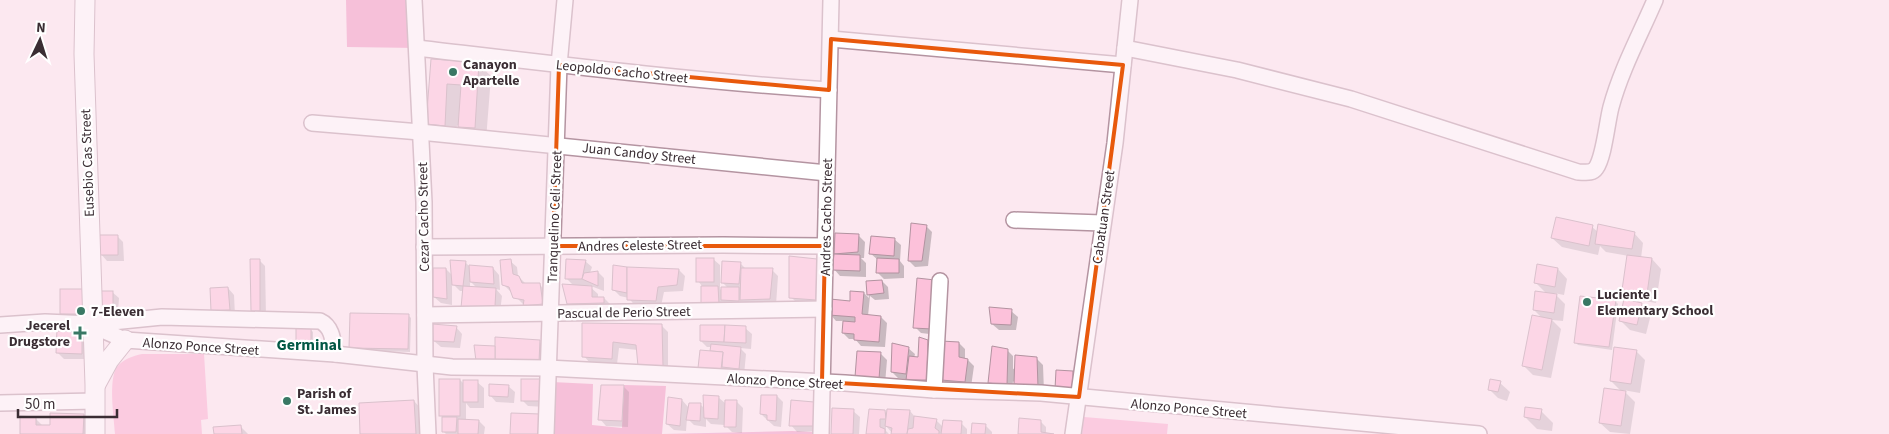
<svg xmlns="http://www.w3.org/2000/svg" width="1889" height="434" font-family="'Source Sans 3',sans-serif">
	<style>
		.green { fill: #faa8cd }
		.forest { fill: #ef91bd }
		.shadow { fill: #0003; fill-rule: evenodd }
		.building { fill: #fcc1da; stroke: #b293a0 }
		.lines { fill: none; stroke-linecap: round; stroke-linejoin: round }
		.minor-casing { stroke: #b494a1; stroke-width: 18 }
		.major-casing { stroke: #b494a1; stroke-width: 21 }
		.minor { stroke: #fff; stroke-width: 15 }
		.major { stroke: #fff; stroke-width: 19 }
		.marked { fill: none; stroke: #e8590c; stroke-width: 4; stroke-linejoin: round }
		.poi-dot { fill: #397864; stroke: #fff; stroke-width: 2 }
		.labels { text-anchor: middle; stroke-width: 4.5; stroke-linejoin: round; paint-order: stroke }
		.poi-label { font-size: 14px; font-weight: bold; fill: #3a2d33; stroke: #fff; text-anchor: start }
		.street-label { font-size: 14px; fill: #3a2d33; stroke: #fff }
		.quarter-label { font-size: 16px; font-weight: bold; fill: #025845; stroke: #fff }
	</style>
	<rect width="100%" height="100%" fill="#fce8f0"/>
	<g class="green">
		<path d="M 142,354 L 204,354 L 208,419 L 201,420 L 202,434 L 115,434 C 114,417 108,380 117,367 C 123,359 133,356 142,354 Z"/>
		<polygon points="1084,417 1168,424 1167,434 1082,434"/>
	</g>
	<g class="forest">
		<polygon points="346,0 414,0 417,48 347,47"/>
		<polygon points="552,382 593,384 592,425 622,428 624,385 666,386 662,434 792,431 814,432 814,434 552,434"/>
	</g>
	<g class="shadow">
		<polygon points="432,60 478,64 491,76 486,140 471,139 457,125 456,137 440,136 428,124"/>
		<polygon points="926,226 932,232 928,266 915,267 909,261"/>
		<polygon points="1592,227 1598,232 1634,233 1643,243 1641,258 1652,259 1661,269 1656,303 1633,299 1624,290 1629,256 1606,252 1600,246 1598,255 1562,247 1552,238"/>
		<polygon points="836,234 859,236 865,242 864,258 861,258 866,263 866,277 840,276 834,269"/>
		<polygon points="117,236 123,242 124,261 107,261 101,254"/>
		<polygon points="894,239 901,245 900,261 904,266 904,278 884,279 877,272 878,260 870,253"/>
		<polygon points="713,259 720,265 720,289 722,291 728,288 722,282 740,263 747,270 772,270 778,276 776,305 728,306 724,302 724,309 702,304 702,286 698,281"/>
		<polygon points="259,260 265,266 266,316 258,317 252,310"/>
		<polygon points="816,260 823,267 822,305 797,303 791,297"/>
		<polygon points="510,261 517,267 518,276 525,283 540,285 546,291 549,310 530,311 503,284"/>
		<polygon points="585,261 592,267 590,273 598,272 604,278 604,291 588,285 598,294 598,298 604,298 610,304 609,308 574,310 568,303 574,286 566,278"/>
		<path d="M 465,262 L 470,267 L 493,268 L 499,275 L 500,290 L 496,289 L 502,296 L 500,312 L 469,313 L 464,291 L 460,291 L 452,283 L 452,305 L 441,303 L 434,297 L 446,269 L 453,276 ZM 470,281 L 477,288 L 470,288 Z"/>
		<polygon points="1558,269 1567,279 1564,295 1554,293 1565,304 1563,321 1552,320 1561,329 1551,378 1533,375 1523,365 1542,318 1534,310 1547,294 1535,282"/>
		<polygon points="679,270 685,276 683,291 664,292 661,306 635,306 629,298 620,296 614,290"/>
		<polygon points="919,279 938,335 921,333 915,327"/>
		<polygon points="882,281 888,287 889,299 875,300 870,296 868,316 881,317 887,323 885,347 861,346 855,339 849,339 843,333 844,321 836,321 830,314 864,293 869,298 867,282"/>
		<polygon points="228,288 234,295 235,316 212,311"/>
		<polygon points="87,290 93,320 67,320 61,314"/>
		<polygon points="112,292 119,298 118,312 107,312 101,306"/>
		<polygon points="1615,301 1618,304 1612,350 1578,345 1575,342"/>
		<polygon points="1641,304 1651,314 1646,334 1630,330 1620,320"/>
		<polygon points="1011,311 1018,317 1016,330 999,330 992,324"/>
		<polygon points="408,315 411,318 410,352 353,350 350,348"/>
		<polygon points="583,324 662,326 668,332 668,372 646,372 638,350 619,348 617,364 590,363 584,356"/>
		<polygon points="456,327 462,334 460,348 441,347 434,341"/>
		<polygon points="745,328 752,334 751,349 740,348 746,354 744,375 706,374 700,368 711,352 711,347 707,347 701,341"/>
		<polygon points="81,330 88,337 87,359 64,359 58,353"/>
		<polygon points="311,330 313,332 313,344 300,344 298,341"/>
		<polygon points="927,341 934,347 933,386 913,386 907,379 898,378 892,372 908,348 915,354 914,358 919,359"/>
		<polygon points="539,342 546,348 545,368 496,347"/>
		<polygon points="959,343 965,349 965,360 968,360 974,366 971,387 948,385 942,379"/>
		<polygon points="1007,350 1013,356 1013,369 1037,359 1043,365 1044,392 1021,390 1013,381 1012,390 995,389 989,383"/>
		<polygon points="1636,351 1645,360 1640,393 1623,390 1635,402 1630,434 1610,432 1600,423 1622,392 1611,381"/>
		<polygon points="858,352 881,354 887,360 885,384 862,383"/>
		<polygon points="460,380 464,384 477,382 484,388 484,408 470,408 466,403 466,420 479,421 485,427 484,434 446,434 443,431 443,418 440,415"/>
		<polygon points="540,381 546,387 546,407 528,406 522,400"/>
		<polygon points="1500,383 1510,392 1507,401 1498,398 1489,389"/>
		<polygon points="508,386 515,392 514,403 496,402 490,395"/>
		<polygon points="623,386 629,392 628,427 606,426 600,419"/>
		<polygon points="762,396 777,396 783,402 781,427 774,426 761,414"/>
		<polygon points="718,397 726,404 737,402 743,408 742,433 732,432 725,425 711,424 706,419 706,427 694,425 687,418 686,431 674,430 667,424 682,400 689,408 700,404 705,409"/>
		<polygon points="414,401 423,411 424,434 361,434"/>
		<polygon points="813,403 820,409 819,431 797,432 791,425"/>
		<polygon points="853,411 860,417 859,434 833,434"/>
		<polygon points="884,411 887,414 910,411 916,418 936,420 943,427 961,423 967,429 967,434 893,434 886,426 886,431 889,434 867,434"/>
		<polygon points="1541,411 1553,423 1552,431 1537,429 1525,417"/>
		<polygon points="83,415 95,427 95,434 21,434 35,418 44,427 51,427"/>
		<polygon points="1040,421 1046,427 1046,434 1019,434"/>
		<polygon points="986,426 992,432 992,434 973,434"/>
		<polygon points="241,427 248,434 215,434"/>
	</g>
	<g class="building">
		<polygon points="431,59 479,62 475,128 458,127 461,85 447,84 445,126 426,124"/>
		<polygon points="1556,217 1593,225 1589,246 1551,238"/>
		<polygon points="911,223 927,225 922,261 908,261"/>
		<polygon points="1598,224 1635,232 1632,249 1595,244"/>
		<polygon points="835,233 859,234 858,252 834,254"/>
		<polygon points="99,235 118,235 118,255 100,255"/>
		<polygon points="871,236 895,238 894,256 869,254"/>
		<polygon points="834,254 860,255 860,271 832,270"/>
		<polygon points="1627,255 1652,258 1647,294 1622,290"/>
		<polygon points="789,256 817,259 816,300 789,298"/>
		<rect x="696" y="258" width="18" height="24"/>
		<polygon points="877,258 899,259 899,273 876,273"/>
		<polygon points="250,259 260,259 260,311 251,311"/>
		<polygon points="511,259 513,274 519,276 522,283 540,283 543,304 523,306 524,300 513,298 509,287 502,285 500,260"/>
		<polygon points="566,259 586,260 582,279 565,279"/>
		<polygon points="450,260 466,261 463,286 452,285"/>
		<polygon points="722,261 741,262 739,284 721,283"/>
		<polygon points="1537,264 1558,268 1555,287 1534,283"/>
		<polygon points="469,265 493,267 494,284 470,282"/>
		<polygon points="613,265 627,267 627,293 612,290"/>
		<polygon points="627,267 679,269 677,285 658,287 656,301 627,300"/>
		<polygon points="433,268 446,268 447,299 433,297"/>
		<polygon points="741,268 773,268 770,299 740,300"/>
		<polygon points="598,271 598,286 582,279 584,273"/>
		<polygon points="917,278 935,280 932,329 913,328"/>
		<polygon points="882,280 884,293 867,295 866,281"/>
		<polygon points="562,284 592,286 592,297 604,297 604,303 567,304"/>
		<polygon points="463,286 496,288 495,306 461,308"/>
		<polygon points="701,286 718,286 719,304 701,304"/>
		<polygon points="228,287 230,310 211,311 210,288"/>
		<polygon points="721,287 739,287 739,301 721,300"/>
		<rect x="60" y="289" width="27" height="25"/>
		<rect x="100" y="291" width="13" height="15"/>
		<polygon points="850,291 864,292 862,314 881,316 879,342 854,340 854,334 842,333 843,321 855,322 855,317 829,315 830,299 850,301"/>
		<polygon points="1535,291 1557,294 1554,313 1533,310"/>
		<polygon points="1580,296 1616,300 1609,347 1574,343"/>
		<polygon points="1624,299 1642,303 1637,325 1619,321"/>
		<polygon points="989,307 1012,309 1011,325 991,324"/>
		<polygon points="350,313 409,314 408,349 349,348"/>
		<polygon points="1532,315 1552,319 1542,370 1522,366"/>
		<polygon points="582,323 662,324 663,366 638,366 636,345 613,342 612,359 582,357"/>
		<polygon points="432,324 457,326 454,342 433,341"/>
		<polygon points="700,325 725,325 724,342 700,341"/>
		<polygon points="725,325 746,326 746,343 724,342"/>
		<rect x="296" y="328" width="15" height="13"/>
		<polygon points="57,329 82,329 82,354 56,353"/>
		<polygon points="495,337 540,340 539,362 495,362"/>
		<polygon points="919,337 928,340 927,380 906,380 909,356 918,357"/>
		<polygon points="941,341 959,342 959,357 968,359 965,382 941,380"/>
		<polygon points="892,343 909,347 906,374 891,372"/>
		<polygon points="711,344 741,347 739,369 722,367 723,352 710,351"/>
		<polygon points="474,345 495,346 495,362 476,361"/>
		<polygon points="992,346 1008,349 1007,385 988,383"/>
		<polygon points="1614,347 1637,350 1631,384 1610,381"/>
		<polygon points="700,350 723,352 721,370 698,368"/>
		<polygon points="857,351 881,352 879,379 855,377"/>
		<polygon points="1015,355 1037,357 1038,387 1014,384"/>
		<polygon points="1056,370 1073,371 1073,391 1055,389"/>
		<rect x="439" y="379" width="21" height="37"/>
		<rect x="521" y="379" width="19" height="22"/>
		<polygon points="1490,379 1501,381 1498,392 1488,390"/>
		<rect x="463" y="380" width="15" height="22"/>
		<polygon points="489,384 509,385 508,397 489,396"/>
		<polygon points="601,385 624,385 622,421 598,420"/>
		<polygon points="1604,388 1626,391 1621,426 1599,423"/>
		<polygon points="703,395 719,396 718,419 704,418"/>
		<polygon points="761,395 777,395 776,421 767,420 767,415 760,414"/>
		<polygon points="668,397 682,399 680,426 666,424"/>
		<polygon points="414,400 416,434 360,434 359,403"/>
		<polygon points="725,400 737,400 736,427 724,427"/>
		<polygon points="791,400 814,402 813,426 789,426"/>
		<polygon points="689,403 701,403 700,421 686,420"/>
		<polygon points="1525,407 1542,409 1540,420 1524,417"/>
		<polygon points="832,408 854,409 853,434 831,434"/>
		<polygon points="869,409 885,410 886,419 880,419 880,427 885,429 885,434 866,434"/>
		<polygon points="887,409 910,410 907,434 891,434 892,428 885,426"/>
		<polygon points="50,413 84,414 83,434 20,434 20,416 36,417 36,425 50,425"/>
		<polygon points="511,413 540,414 539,434 510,434"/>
		<polygon points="914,416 937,419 935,428 939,431 939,434 907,434 908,429 913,428"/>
		<polygon points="442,417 457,417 456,432 442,432"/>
		<polygon points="1019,418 1041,420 1041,432 1054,434 1018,434"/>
		<polygon points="458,419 479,420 478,434 458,434"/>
		<polygon points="943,420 962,421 961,434 941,434"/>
		<polygon points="972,423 986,424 985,434 971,434"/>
		<polygon points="241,425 242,434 214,434 213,427"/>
	</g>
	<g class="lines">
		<defs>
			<g id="minor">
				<polyline points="414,0 424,202 425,365 428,434"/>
				<polyline points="831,39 1123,65"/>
				<path d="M 417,48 C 554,64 691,81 829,90"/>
				<path d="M 1125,48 L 1237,70 L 1351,99 L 1578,172 C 1585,172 1592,174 1596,168 C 1604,157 1607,122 1611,107 C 1621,70 1640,35 1655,0"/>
				<polyline points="312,123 420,132 827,173"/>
				<polyline points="1014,220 1102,223"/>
				<polyline points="424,247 723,245 825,246"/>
				<polyline points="425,315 824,309"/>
				<path d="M 0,325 L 45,322 L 92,324 L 162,317 L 320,321 C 333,327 333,342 335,354"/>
				<polyline points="93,326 125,340 335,354 452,367 547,368 845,383 934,390 1041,393 1479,434"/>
				<polyline points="934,390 940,281"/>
				<polyline points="0,403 95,401"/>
				<polyline points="546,434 559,65 565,0"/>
				<polyline points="821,434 831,0"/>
				<polyline points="1073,434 1115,143 1130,0"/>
			</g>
			<g id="major">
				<polyline points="85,0 84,54 95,385 95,434"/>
				<polyline points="96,384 109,360 125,340"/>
			</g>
		</defs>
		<use href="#minor" class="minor-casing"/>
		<use href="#major" class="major-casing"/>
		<use href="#minor" class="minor"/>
		<use href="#major" class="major"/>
	</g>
	<path d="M0 0H1889V434H0ZM 831,39 L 1123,65 L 1079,397 L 822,382 L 825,246 L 553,246 L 559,65 L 829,90 Z" fill="#fce8f0" fill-opacity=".55" fill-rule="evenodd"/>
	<path class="marked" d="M 831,39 L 1123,65 L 1079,397 L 822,382 L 825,246 L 553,246 L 559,65 L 829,90 Z"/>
	<g class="poi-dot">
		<circle cx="453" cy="72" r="5"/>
		<circle cx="1587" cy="302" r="5"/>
		<circle cx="81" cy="311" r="5"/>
		<path d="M77.5 325.5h5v5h5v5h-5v5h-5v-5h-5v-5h5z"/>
		<circle cx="287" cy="401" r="5"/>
	</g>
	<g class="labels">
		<g class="poi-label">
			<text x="463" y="69">Canayon<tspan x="463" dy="16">Apartelle</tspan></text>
			<text x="1597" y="299">Luciente I<tspan x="1597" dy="16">Elementary School</tspan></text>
			<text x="91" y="316">7-Eleven</text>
			<text x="70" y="330" text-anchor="end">Jecerel<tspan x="70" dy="16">Drugstore</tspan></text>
			<text x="297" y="398">Parish of<tspan x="297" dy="16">St. James</tspan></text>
		</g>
		<g class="street-label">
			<text transform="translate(622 71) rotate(6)" y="5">Leopoldo Cacho Street</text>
			<text transform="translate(639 153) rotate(6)" y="5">Juan Candoy Street</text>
			<text transform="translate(87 163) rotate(-92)" y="5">Eusebio Cas Street</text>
			<text transform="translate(423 217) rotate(-91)" y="5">Cezar Cacho Street</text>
			<text transform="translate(554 217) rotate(-88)" y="5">Tranquelino Celi Street</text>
			<text transform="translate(826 217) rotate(-89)" y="5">Andres Cacho Street</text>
			<text transform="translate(1103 217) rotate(-82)" y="5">Cabatuan Street</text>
			<text transform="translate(640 245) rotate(-1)" y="5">Andres Celeste Street</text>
			<text transform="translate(624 312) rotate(-1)" y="5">Pascual de Perio Street</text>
			<text transform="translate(201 346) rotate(4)" y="5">Alonzo Ponce Street</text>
			<text transform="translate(785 381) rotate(3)" y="5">Alonzo Ponce Street</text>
			<text transform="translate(1189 408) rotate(5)" y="5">Alonzo Ponce Street</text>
		</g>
		<g class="quarter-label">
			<text x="309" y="350">Germinal</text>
		</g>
	</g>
	<g transform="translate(40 40) rotate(4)" stroke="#ffffff" stroke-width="4" paint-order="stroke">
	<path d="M0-4L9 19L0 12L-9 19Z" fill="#3a2d33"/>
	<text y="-8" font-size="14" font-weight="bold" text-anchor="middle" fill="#3a2d33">N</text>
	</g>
	<path d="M18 409v8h99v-8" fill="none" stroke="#3a2d33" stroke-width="2.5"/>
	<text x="25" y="409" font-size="15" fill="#3a2d33" stroke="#ffffff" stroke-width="4" paint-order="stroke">50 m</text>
</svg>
